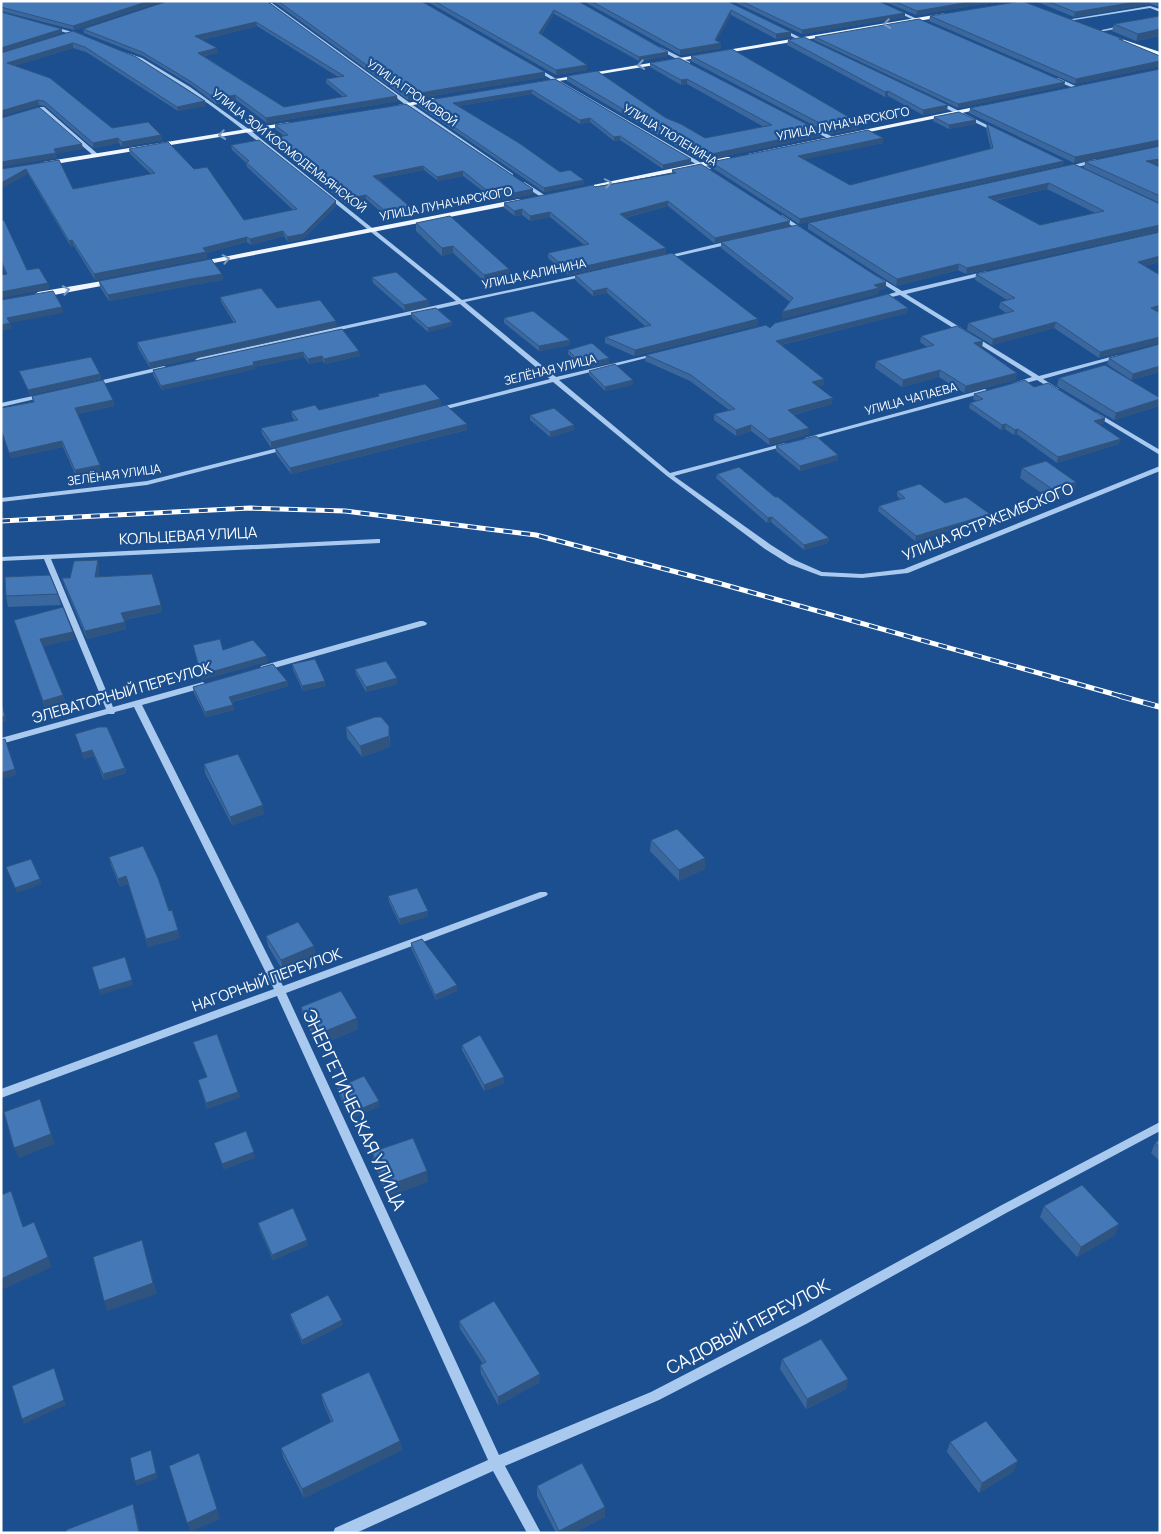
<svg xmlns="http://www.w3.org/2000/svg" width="1161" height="1534" font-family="Manrope,sans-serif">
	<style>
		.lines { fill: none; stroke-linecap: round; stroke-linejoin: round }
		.minor { fill: #a9c9ee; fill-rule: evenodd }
		.major { fill: #f0f6ff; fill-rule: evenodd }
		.rail-far1-casing { stroke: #fff; stroke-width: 5 }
		.rail-casing { stroke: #fff; stroke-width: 5.5 }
		.rail-far1 { stroke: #1b4f8f; stroke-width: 3; stroke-dasharray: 9; stroke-linecap: butt }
		.rail { stroke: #1b4f8f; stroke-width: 4; stroke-dasharray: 12; stroke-linecap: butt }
		.wall { fill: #3a679d; fill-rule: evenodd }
		.shaded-wall { fill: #305480 }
		.building { fill: #4478b7; stroke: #305480; fill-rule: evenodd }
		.oneway { stroke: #7b9ac1 }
		.labels { text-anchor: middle; stroke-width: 4.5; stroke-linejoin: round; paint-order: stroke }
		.far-street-label { font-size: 12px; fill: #fff; stroke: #1b4f8f }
		.street-label { font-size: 15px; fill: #fff; stroke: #1b4f8f }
		.near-street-label { font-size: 18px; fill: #fff; stroke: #1b4f8f }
	</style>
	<rect width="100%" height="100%" fill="#1b4f8f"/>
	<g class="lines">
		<g class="minor">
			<polygon points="872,1 878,1 926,23 923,24"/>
			<polygon points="270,3 272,3 410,103 513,174 513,176 509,176 406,105 270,5"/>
			<polygon points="1150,6 1160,9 1160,12 1150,8 1068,21 1066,20"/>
			<polygon points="1125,25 1126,27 1099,32 1097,31"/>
			<polygon points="51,26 83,35 83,36 81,37 50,28"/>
			<polygon points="779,28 781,28 811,43 807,44 779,30"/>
			<polygon points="660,47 690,62 690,63 686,64 658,49"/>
			<path d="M 124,52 L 142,58 L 190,87 L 250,130 L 462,300 L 588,273 L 589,274 L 586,276 L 465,302 L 556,377 L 658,353 L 658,355 L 559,380 L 670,473 L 785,443 L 789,443 L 789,445 L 674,476 L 771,545 L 795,560 L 822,572 L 862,574 L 904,569 L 1160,466 L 1160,471 L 908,573 L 862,578 L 821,576 L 789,564 L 765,549 L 667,476 L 553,382 L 439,411 L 437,410 L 437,408 L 550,379 L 460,304 L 196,361 L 195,360 L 198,358 L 456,301 C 401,256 346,212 290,167 C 241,128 182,79 124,54 Z"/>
			<polygon points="534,66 710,168 711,169 706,170 532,68"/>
			<polygon points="1054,78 1058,78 1080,88 1076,89 1054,80"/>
			<polygon points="937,102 941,102 999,131 995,132 937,104"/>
			<polygon points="40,107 44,107 99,155 99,157 95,157 41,110 30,112 28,111"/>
			<polygon points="810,126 831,136 831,137 827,138 808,128 808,127"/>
			<polygon points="1096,159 1099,161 1098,162 1065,170 1062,168"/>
			<polygon points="524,182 526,183 546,196 541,197 522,185 521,184"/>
			<polygon points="778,215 782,215 808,232 803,233 778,217"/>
			<polygon points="733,240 736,242 735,243 665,259 662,257"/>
			<polygon points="987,271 990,273 989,274 906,294 1039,376 1118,355 1121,357 1043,379 1059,389 1059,391 1055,391 1037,380 1015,386 1012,384 1013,383 1032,377 900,295 880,300 877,298 896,292 875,279 875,277 877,276 902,291"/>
			<polygon points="164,366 166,367 166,369 94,386 91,384 94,382"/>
			<polygon points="985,389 988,391 987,392 809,440 807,441 804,439 805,438"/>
			<polygon points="42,394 45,396 44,397 1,407 1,403"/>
			<polygon points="1096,412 1160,450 1160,455 1094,415 1093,414"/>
			<polygon points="286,446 289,448 288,449 147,485 1,502 1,498 147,481"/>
			<polygon points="377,539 380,539 380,543 51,559 113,707 203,682 207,685 206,687 142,705 283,986 540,892 546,892 548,894 546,896 286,993 499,1455 651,1392 800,1315 1000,1206 1160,1122 1160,1131 1008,1212 808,1323 659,1400 505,1466 541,1533 527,1533 493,1471 356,1533 333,1533 335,1528 488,1460 277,996 1,1098 1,1089 274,989 134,707 115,712 114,714 108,714 1,744 1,738 106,709 44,559 1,561 1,557"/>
			<polygon points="420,621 423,621 427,623 426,625 267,670 261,670 260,668 261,666"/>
		</g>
		<g class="major">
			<polygon points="946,13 948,16 475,95 472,93"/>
			<polygon points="1104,33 1160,52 1160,56 1104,35"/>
			<polygon points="433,98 435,99 435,101 391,109 388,107"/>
			<polygon points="984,105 987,107 986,108 752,156 748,154"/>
			<polygon points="290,122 293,124 292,125 43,166 39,164 43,162"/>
			<polygon points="727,157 730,157 730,161 578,191 574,189"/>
			<polygon points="519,199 523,201 522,203 198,266 194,264 198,262"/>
			<polygon points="114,279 117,279 117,283 38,298 34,295 38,292"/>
		</g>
		<defs>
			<polyline id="rail-far1" points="1,521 250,508 345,511 536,535 718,583 1124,697"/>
			<polyline id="rail" points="1120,696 1160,707"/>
		</defs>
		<use href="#rail-far1" class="rail-far1-casing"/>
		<use href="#rail" class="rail-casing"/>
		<use href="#rail-far1" class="rail-far1"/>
		<use href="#rail" class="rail"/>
	</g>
	<g class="wall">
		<polygon points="1,1 163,1 74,30 1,11"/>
		<path d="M 168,1 L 270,1 L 270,3 L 398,101 L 267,123 L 236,100 L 216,104 L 191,85 L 143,56 L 84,33 L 83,29 ZM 257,26 L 338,77 L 326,79 L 326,83 L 343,97 L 284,107 L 204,56 L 218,53 L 201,40 Z"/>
		<polygon points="271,1 421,1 545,77 408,100 273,1"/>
		<polygon points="426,1 578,1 668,52 668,56 639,61 554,14 541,35 587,70 556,75"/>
		<polygon points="583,1 727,1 791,32 791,36 776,39 731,15 716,41 721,48 680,55"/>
		<polygon points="732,1 878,1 905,13 905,17 802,34"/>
		<polygon points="883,1 1001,1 916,15"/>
		<polygon points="1035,1 1160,1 1160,7 1150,4 1074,17"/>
		<polygon points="930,16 1123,39 1122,41 1160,56 1160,66 1075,84 929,21"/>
		<polygon points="1160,16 1160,36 1136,41 1112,31 1114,24"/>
		<polygon points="73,31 206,106 178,111 86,52 73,48 14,66 112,128 161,135 162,140 122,147 119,143 93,148 45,106 39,105 1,116 1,53"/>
		<polygon points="815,37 1064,86 958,108 814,40"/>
		<polygon points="788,40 947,110 923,115 888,96 885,97 787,45"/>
		<polygon points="691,56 858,129 830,134 691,61"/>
		<polygon points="650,63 820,131 820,136 702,161 567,81 567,76 666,118 705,138 764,127 687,84 681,85 650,67"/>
		<polygon points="1160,69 1074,163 969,113 970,108"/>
		<polygon points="555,79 691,159 691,163 663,169 620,140 614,141 590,122 580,124 532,94 458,106 560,172 584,184 544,192 418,106 417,102"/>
		<polygon points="406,104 533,189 533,194 496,201 463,176 438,181 424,170 378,179 414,210 414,214 390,220 366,199 346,204 270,143 269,139 284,136 275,129 275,125"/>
		<polygon points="934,117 976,124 949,129 933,121"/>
		<polygon points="987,124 1064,161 1063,165 799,224 711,167 711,162 883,138 883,143 804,159 850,185 991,149 986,129"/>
		<polygon points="231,145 336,201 336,206 303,239 288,242 284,236 251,245 247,242 206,253 207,258 95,280 74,246 71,247 28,174 1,169 59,160 73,189 151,174 130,154 129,149 244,220 293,210 247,167 246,163 232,150"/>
		<polygon points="1085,162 1154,165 1160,167 1160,203 1084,168"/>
		<path d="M 1074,164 L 1160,204 L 1160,231 L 966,274 L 958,270 L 896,286 L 808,229 L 808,223 ZM 1047,189 L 1095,213 L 1040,225 L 995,201 Z"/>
		<polygon points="672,170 789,226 714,243 668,206 625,218 666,248 665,254 568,275 548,258 548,253 584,245 550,217 530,221 522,215 515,216 504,208 504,203 672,173"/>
		<polygon points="1,221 27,270 48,283 49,289 6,274 1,262"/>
		<polygon points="416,223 509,269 510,277 485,282 453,253 442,256 416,231"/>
		<polygon points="721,242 886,288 879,290 878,294 782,319 790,302 721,248"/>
		<polygon points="1160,262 1145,266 1160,275 1160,311 1158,312 1099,358 1054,328 992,345 967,330 968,323 1006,313 999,308 1000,302 1007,300 975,280 976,274"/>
		<polygon points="222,274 223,280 193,285 109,301 100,287 99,281"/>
		<polygon points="575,275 758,325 634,356 605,343 605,337 646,327 607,293 593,296 575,280"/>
		<polygon points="372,277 428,300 429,306 405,311 373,283"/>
		<polygon points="220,297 277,308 337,327 150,368 138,348 137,342 234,323 221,302"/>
		<polygon points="908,308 907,313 781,345 824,379 824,385 818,386 832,404 793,415 809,434 769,445 751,431 736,436 714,420 714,414 729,410 690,381 645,361 646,355 770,328"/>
		<polygon points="411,313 452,322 452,326 428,332 412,318"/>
		<polygon points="504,318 570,345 539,351 504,323"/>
		<polygon points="342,329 360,356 325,364 323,361 309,364 304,357 254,367 255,369 162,390 153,375 153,370"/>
		<polygon points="921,336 982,348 981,348 1017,373 1015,380 964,393 939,377 902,387 875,368 876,361 927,347 920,342"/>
		<polygon points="1160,344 1160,372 1131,380 1107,364 1109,358"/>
		<polygon points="568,350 609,358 609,363 583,369 568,354"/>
		<polygon points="19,371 100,374 101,379 30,395 21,376"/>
		<polygon points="589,371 633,380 633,385 605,391 589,375"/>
		<polygon points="1059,378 1159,406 1114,420 1057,386"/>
		<polygon points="1034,387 1105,418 1104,423 1099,425 1119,444 1057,463 1017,434 1014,435 1005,429 1001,430 969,408 970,403 976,401 973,399 974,394"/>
		<polygon points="378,394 440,399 441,405 271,448 262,434 261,428 295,421 292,417 291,411 319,410 378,396"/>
		<polygon points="32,396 113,400 114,406 77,414 101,470 76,476 63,447 11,458 1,430 1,408 33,402"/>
		<polygon points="530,415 574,425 574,430 550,437 530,420"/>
		<polygon points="467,424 467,430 291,474 276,454 275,448"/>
		<polygon points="776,446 838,455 838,460 800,471 776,451"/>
		<polygon points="1022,468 1076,482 1074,491 1050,499 1020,478"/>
		<polygon points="717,474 775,497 829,538 828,543 804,550 771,522 767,523 716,478"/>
		<polygon points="897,491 989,519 915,541 878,511 879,506 900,499 897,496"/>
		<polygon points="99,567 98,577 161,605 162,612 124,620 126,629 87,639 64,585 62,578 70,578"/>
		<polygon points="58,594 61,605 8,607 6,596"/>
		<polygon points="14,620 75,639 43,646 63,695 65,702 45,708"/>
		<polygon points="292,664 326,686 303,691 293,670"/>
		<polygon points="355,669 397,684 366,692 356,674"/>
		<polygon points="287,681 288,686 232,702 234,710 206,717 194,693 193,687"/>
		<polygon points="346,727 390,736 390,747 362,757 347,738"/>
		<polygon points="75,734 125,768 126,773 104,780 94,756 84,759"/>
		<polygon points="204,764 264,814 232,825 205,773"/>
		<polygon points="651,840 705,858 705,869 679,881 650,851"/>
		<polygon points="109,857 180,938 148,947 128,884 120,887 111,865"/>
		<polygon points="388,896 428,916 400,925 389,902"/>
		<polygon points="266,936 314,946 315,957 283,971 268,946"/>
		<polygon points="411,943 457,991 436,1000 411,948"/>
		<polygon points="301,1007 358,1029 318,1046 303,1018"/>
		<polygon points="193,1042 238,1092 240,1097 207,1109 198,1080 207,1077 195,1048"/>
		<polygon points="462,1045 504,1083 484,1091 462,1050"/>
		<polygon points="337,1088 380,1106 352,1118 338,1093"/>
		<polygon points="1160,1139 1160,1161 1151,1153 1155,1143"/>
		<polygon points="372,1152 428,1182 387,1197 374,1163"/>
		<polygon points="1044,1206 1115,1235 1077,1257 1040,1217"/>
		<polygon points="258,1223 308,1245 273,1260 259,1228"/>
		<polygon points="290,1314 343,1325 303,1345 291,1319"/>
		<polygon points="459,1321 540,1382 498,1405 481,1374 480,1365 483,1364 460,1329"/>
		<polygon points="782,1359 848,1379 846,1389 806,1409 780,1369"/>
		<polygon points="321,1394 400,1441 402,1450 304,1498 283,1457 281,1448 331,1422 323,1403"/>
		<polygon points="950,1442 1014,1471 979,1493 947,1452"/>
		<polygon points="537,1486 605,1507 605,1517 574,1533 556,1533 537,1496"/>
	</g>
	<g class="shaded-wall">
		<polygon points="149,1 163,1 74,30 73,26"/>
		<polygon points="975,1 1001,1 916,15 917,11"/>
		<polygon points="1142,1 1150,1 1150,4 1074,17 1075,12"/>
		<polygon points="554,10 554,14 539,38 539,33"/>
		<polygon points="731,10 731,15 715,44 715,40"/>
		<polygon points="905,13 905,17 802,34 802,30"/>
		<polygon points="256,22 257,26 196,41 195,36"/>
		<polygon points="62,29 62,33 1,53 1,48"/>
		<polygon points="1160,29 1160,36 1136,41 1138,34"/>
		<polygon points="791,32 791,36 776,39 776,34"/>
		<polygon points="73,43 73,48 8,68 7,63"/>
		<polygon points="721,43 721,48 680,55 680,50"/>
		<polygon points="217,48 218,53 199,57 198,53"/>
		<polygon points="668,52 668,56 639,61 639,57"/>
		<polygon points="1160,61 1160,66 1075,84 1076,79"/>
		<polygon points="587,65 587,70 556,75 556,70"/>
		<polygon points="545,72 545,77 408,100 408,95"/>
		<polygon points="687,79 687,84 681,85 681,80"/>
		<polygon points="1065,82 1064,86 958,108 958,104"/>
		<polygon points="532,90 532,94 453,107 453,103"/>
		<polygon points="888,91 888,96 885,97 885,92"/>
		<polygon points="235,95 236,100 216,104 216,99"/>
		<polygon points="397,96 398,101 267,123 266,118"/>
		<polygon points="38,100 39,105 1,116 1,111"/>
		<polygon points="205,101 206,106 178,111 177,107"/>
		<polygon points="948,105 947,110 923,115 923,110"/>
		<polygon points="590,118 590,122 580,124 580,120"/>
		<polygon points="976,120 976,124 949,129 949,125"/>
		<polygon points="859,123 858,129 830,134 831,129"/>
		<polygon points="820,131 820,136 702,161 702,156"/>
		<polygon points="161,135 162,140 122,147 122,142"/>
		<polygon points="620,136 620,140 614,141 614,137"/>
		<polygon points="118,138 119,143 93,148 93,143"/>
		<polygon points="883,138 883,143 798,161 798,156"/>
		<polygon points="1160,140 1160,145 1074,163 1075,157"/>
		<polygon points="82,144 83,149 56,154 57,158 1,167 1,162 54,149"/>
		<polygon points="691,159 691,163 663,169 663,165"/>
		<polygon points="1160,159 1160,164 1145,167 1146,161"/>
		<polygon points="1064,161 1063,165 799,224 800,219"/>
		<polygon points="423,166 424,170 374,180 373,176"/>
		<polygon points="26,169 28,174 1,189 1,183"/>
		<polygon points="463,171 463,176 438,181 437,177"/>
		<polygon points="584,180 584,184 544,192 544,188"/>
		<polygon points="1049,183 1047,189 987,202 988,197"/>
		<polygon points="533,189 533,194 496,201 495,197"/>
		<polygon points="366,195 366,199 346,204 346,199"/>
		<polygon points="336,201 336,206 303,239 288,242 287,237"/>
		<polygon points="668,201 668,206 620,219 620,214"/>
		<polygon points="522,209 522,215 515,216 514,211"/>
		<polygon points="414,210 414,214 390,220 390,215"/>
		<polygon points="550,212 550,217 530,221 530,216"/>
		<polygon points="790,221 789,226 714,243 715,238"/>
		<polygon points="1160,225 1160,231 966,274 967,268"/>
		<polygon points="283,231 284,236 251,245 250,239"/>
		<polygon points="247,237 247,242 206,253 207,258 95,280 94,274 203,248"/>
		<polygon points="72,240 74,246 71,247 69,241"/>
		<polygon points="453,246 453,253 442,256 442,248"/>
		<polygon points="666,248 665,254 568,275 568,270"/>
		<polygon points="1160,256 1160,262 1137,268 1138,262"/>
		<polygon points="959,264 958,270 896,286 897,279"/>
		<polygon points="509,269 510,277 485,282 484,275"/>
		<polygon points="222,274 223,280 193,285 109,301 108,295 191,279"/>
		<polygon points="886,282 886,288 879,290 878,294 782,319 782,312"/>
		<polygon points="48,283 49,289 1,298 1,292"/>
		<polygon points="607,288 607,293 593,296 593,291"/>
		<polygon points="428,300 429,306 405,311 404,305"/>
		<polygon points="1160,305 1160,311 1149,314 1151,308"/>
		<polygon points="62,307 63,313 10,323 12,329 1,331 1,325 7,318"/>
		<polygon points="908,308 907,313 775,346 776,341"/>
		<polygon points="758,319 758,325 634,356 635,350"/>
		<polygon points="336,321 337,327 150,368 149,363"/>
		<polygon points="452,322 452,326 428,332 428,328"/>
		<polygon points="1056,322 1054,328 992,345 993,339"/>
		<polygon points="1160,337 1160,343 1099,358 1100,352"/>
		<polygon points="570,340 570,345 539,351 539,346"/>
		<polygon points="983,341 982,348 973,350 974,343"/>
		<polygon points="359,351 360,356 325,364 324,359"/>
		<polygon points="303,352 304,357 254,367 255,369 162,390 161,386 253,362"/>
		<polygon points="322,356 323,361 309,364 308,359"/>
		<polygon points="609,358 609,363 583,369 583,365"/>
		<polygon points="1160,366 1160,372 1131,380 1133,374"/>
		<polygon points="940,370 939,377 902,387 903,380"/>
		<polygon points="1017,373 1015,380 964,393 966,386"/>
		<polygon points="100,374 101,379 30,395 28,390"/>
		<polygon points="824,379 824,385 811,388 812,382"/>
		<polygon points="633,380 633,385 605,391 605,387"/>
		<polygon points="833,398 832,404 788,416 788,410"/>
		<polygon points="440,399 441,405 271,448 271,442"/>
		<polygon points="1160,399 1159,406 1114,420 1116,413"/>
		<polygon points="113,400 114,406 76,414 75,408"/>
		<polygon points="1105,418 1104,423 1093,427 1094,421"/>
		<polygon points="467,424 467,430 291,474 290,468"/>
		<polygon points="1006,424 1005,429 1001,430 1002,425"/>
		<polygon points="574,425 574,430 550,437 550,432"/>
		<polygon points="751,425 751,431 736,436 736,430"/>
		<polygon points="809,428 809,434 769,445 769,439"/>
		<polygon points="1018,429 1017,434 1014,435 1015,430"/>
		<polygon points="1121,439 1119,444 1057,463 1058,457"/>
		<polygon points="62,441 63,447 11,458 9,453"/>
		<polygon points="838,455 838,460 800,471 800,466"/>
		<polygon points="100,465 101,470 76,476 75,470"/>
		<polygon points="1076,482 1074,491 1050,499 1052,489"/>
		<polygon points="990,514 989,519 915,541 916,536"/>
		<polygon points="772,517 771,522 767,523 768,518"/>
		<polygon points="829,538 828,543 804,550 804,545"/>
		<polygon points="98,560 99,567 96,585 95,577"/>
		<polygon points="161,605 162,612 122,620 121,613"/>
		<polygon points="125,622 126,629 87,639 85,631"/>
		<polygon points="73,632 75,639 42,647 40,639"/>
		<polygon points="267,656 268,662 202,680 201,675"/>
		<polygon points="397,678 397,684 366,692 366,687"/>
		<polygon points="287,681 288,686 230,702 229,697"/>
		<polygon points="325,681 326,686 303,691 302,686"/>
		<polygon points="63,695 65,702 45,708 43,701"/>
		<polygon points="233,705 234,710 206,717 205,712"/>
		<polygon points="5,716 7,721 1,723 1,717"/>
		<polygon points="389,726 390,747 362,757 360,746"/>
		<polygon points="1,730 2,730 4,735 1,736"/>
		<polygon points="92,750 94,756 84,759 82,753"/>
		<polygon points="125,768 126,773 104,780 103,774"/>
		<polygon points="15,769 17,775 1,779 1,773"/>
		<polygon points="263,805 264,814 232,825 230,817"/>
		<polygon points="705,858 705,869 679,881 679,870"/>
		<polygon points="126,876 128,884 120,887 118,879"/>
		<polygon points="40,879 42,884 17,893 15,888"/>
		<polygon points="428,911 428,916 400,925 399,919"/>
		<polygon points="178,930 180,938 148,947 146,939"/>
		<polygon points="314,946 315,957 283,971 281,960"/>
		<polygon points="132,980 133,985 100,995 99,990"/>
		<polygon points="457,985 457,991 436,1000 435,995"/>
		<polygon points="357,1018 358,1029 318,1046 316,1035"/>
		<polygon points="504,1077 504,1083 484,1091 484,1085"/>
		<polygon points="238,1092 240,1097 207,1109 206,1103"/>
		<polygon points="40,1099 55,1144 19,1158 14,1148"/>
		<polygon points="379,1101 380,1106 352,1118 351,1113"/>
		<polygon points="254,1152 255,1158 223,1170 222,1164"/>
		<polygon points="427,1171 428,1182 387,1197 386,1186"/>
		<polygon points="1119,1224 1115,1235 1077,1257 1081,1247"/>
		<polygon points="142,1240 157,1294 107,1311 104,1301"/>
		<polygon points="307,1240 308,1245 273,1260 272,1255"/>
		<polygon points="48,1257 52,1267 4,1289 1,1284 1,1279"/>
		<polygon points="342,1320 343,1325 303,1345 302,1340"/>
		<polygon points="54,1368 66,1405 24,1424 22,1419"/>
		<polygon points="540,1374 540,1382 498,1405 498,1397"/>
		<polygon points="848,1379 846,1389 806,1409 807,1399"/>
		<polygon points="400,1441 402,1450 304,1498 302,1489"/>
		<polygon points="151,1450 158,1478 137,1486 135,1481"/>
		<polygon points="1018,1461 1014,1471 979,1493 982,1483"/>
		<polygon points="133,1504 136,1514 141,1533 139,1533"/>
		<polygon points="605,1507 605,1517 574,1533 559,1533 559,1531"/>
		<polygon points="217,1509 220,1519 191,1532 187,1523"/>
	</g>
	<g class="building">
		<polygon points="1,1 149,1 73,26 1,7"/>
		<path d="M 168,1 L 269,1 L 268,2 L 397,96 L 266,118 L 235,95 L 216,99 L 190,81 L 142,52 L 83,29 ZM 256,22 L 344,76 L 326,79 L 347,96 L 284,107 L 198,53 L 217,48 L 195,36 Z"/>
		<polygon points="278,1 421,1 545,72 408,95"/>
		<polygon points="434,1 578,1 668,52 639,57 554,10 539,33 587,65 556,70"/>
		<polygon points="591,1 727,1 791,32 776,34 731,10 715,40 721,43 680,50"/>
		<polygon points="741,1 878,1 905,13 802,30"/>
		<polygon points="894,1 975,1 917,11"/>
		<polygon points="1022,1 1123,39 1119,39 1160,56 1160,61 1076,79 930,16"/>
		<polygon points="1047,1 1142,1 1075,12"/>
		<polygon points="1,12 62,29 1,48"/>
		<polygon points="1160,16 1160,29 1138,34 1114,24"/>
		<polygon points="919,19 1065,82 958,104 815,37"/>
		<polygon points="73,31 136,57 205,101 177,107 85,47 73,43 7,63 50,78 112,128 148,122 161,135 122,142 118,138 93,143 44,101 38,100 1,111 1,53"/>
		<polygon points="804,37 948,105 923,110 888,91 885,92 788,40"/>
		<polygon points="732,49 859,123 831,129 691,56"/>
		<polygon points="679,58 820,131 702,156 567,76 597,71 666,118 681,124 705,138 772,125 687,79 681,80 650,63"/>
		<polygon points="1160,69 1160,140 1075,157 970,108"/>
		<polygon points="555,79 691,159 663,165 620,136 614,137 590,118 580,120 532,90 453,103 519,143 560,172 570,170 584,180 544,188 417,102"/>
		<polygon points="406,104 533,189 495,197 463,171 437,177 423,166 373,176 414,210 390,215 366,195 346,199 269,139 288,135 275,125"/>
		<polygon points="39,107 82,144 54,149 56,153 1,162 1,118"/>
		<polygon points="959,112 976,120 949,125 934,117"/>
		<polygon points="987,124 1064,161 800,219 711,162 868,130 883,138 798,156 850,185 993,148"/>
		<polygon points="259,140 336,201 303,234 287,237 283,231 250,239 247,237 203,248 206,252 94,274 72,240 69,241 26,169 1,183 1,169 59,160 73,189 155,173 129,149 168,142 194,169 207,167 244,220 297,209 246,162 249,161 231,145"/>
		<polygon points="1160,146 1160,159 1146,161 1160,167 1160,196 1085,162"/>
		<polygon points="701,164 790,221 715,238 668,201 620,214 666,248 568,270 548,253 589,244 550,212 530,216 522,209 514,211 504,203 593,185 595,187 676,173 672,170"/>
		<path d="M 1074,164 L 1160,204 L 1160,225 L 967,268 L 959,264 L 897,279 L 808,223 ZM 1049,183 L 1104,211 L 1040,225 L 988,197 Z"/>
		<polygon points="450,216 509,269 484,275 453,246 442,248 416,223"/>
		<polygon points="4,220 27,270 39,268 48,283 1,292 1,275 7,274 1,260 1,221"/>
		<polygon points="797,225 886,282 874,285 879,288 782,312 793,298 721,242"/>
		<polygon points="1160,232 1160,256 1138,262 1160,275 1160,305 1151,308 1160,313 1160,337 1100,352 1056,322 993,339 968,323 1014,311 1000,302 1015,298 976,274"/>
		<polygon points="672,253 758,319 635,350 605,337 651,325 607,288 593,291 575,275"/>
		<polygon points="211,259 222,274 191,279 108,295 99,281"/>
		<polygon points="396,272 428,300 404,305 372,277"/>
		<polygon points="261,288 277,308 320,300 336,321 149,363 137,342 236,322 220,297"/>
		<polygon points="53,291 62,307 7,318 10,323 1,325 1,300"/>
		<polygon points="888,294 908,308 776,341 824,379 812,382 833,398 788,410 809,428 769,439 751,425 736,430 714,414 735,409 691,375 646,355 766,325 770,328 775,323"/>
		<polygon points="436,308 452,322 428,328 411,313"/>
		<polygon points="533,311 570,340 539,346 504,318"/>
		<polygon points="957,326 983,341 974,343 1017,373 966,386 940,370 903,380 876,361 934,345 921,336"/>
		<polygon points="342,329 359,351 324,359 322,356 308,359 303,352 253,362 254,365 161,386 153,370"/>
		<polygon points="592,343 609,358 583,365 568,350"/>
		<polygon points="1160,344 1160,366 1133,374 1109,358"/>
		<polygon points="91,357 100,374 28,390 19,371"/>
		<polygon points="615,364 633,380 605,387 589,371"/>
		<polygon points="1105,365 1160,398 1160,399 1116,413 1059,378"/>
		<polygon points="103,380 113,400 75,408 100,465 75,470 62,441 9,453 1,429 1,408 34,402 32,396"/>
		<polygon points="1025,380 1034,387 1048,383 1105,418 1094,421 1121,439 1058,457 1018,429 1015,430 1006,424 1002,425 970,403 983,399 974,394"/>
		<polygon points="425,384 440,399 271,442 261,428 298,420 291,411 315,405 319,410 379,396 378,394"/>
		<polygon points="446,405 467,424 290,468 275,448"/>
		<polygon points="554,408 574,425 550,432 530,415"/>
		<polygon points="816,436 838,455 800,466 776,446"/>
		<polygon points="1046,461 1076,482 1052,489 1022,468"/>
		<polygon points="739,467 775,497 778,497 829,538 804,545 772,517 768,518 717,474"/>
		<polygon points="920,484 945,503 966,497 990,514 916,536 879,506 905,498 897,491"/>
		<polygon points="98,560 95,577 152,574 161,605 121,613 125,622 85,631 62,578 70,578 74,561"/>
		<polygon points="50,575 58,594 6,596 5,577"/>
		<polygon points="63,607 73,632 40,639 63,695 43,701 14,620"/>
		<polygon points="220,639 223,650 253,640 267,656 201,675 193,645"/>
		<polygon points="315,659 325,681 302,686 292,664"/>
		<polygon points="386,661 397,678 366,687 355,669"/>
		<polygon points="273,664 287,681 229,697 233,705 205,712 193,687"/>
		<polygon points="1,701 5,716 1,717"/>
		<polygon points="375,717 381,717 389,726 389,736 360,746 346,727"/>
		<polygon points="99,727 107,727 125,768 103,774 92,750 82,753 75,734"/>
		<polygon points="5,739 15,769 1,773 1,740"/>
		<polygon points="238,754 263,805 230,817 204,764"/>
		<polygon points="677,829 705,858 679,870 651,840"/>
		<polygon points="143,846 158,878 169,911 172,910 178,930 146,939 126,876 118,879 109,857"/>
		<polygon points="31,859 40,879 15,888 6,867"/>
		<polygon points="417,888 428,911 399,919 388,896"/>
		<polygon points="298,922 314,946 281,960 266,936"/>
		<polygon points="422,939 457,985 435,995 411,943"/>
		<polygon points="125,957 132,980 99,990 92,967"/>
		<polygon points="341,991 357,1018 316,1035 301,1007"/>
		<polygon points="217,1034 238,1092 206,1103 198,1080 207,1077 193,1042"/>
		<polygon points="480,1035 504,1077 484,1085 462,1045"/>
		<polygon points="364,1076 379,1101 351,1113 337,1088"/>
		<polygon points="40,1099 51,1134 14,1148 4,1112"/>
		<polygon points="246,1131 254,1152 222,1164 214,1143"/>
		<polygon points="413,1138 427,1171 386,1186 372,1152"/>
		<polygon points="1160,1139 1160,1147 1155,1143"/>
		<polygon points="1082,1185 1119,1224 1081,1247 1044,1206"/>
		<polygon points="11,1191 23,1227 34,1222 48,1257 1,1279 1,1195"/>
		<polygon points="293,1208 307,1240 272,1255 258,1223"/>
		<polygon points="142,1240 153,1283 104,1301 93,1257"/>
		<polygon points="328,1295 342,1320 302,1340 290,1314"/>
		<polygon points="494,1301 540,1374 498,1397 480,1365 486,1362 459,1321"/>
		<polygon points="821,1339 848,1379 807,1399 782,1359"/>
		<polygon points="54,1368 64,1400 22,1419 12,1386"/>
		<polygon points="369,1372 400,1441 302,1489 281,1448 333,1421 321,1394"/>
		<polygon points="986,1421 1018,1461 982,1483 950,1442"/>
		<polygon points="151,1450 156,1473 135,1481 130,1458"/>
		<polygon points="199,1453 217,1509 187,1523 169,1466"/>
		<polygon points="582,1463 605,1507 559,1531 537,1486"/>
		<polygon points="133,1504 139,1533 67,1533 66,1530"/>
	</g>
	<defs><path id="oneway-chevron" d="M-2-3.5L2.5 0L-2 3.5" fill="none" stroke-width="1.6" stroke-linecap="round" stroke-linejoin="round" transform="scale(1.25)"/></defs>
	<g class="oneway">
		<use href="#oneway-chevron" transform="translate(887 24) rotate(171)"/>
		<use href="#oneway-chevron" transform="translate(641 65) rotate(171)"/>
		<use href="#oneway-chevron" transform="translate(222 135) rotate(171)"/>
		<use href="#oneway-chevron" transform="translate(608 183) rotate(-11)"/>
		<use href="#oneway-chevron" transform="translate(226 259) rotate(-11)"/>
		<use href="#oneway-chevron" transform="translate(66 290) rotate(-11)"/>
	</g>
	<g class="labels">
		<g class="far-street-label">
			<text transform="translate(412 93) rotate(35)" y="4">УЛИЦА ГРОМОВОЙ</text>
			<text transform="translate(843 124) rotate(-11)" y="4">УЛИЦА ЛУНАЧАРСКОГО</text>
			<text transform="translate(670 135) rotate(31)" y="4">УЛИЦА ТЮЛЕНИНА</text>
			<text transform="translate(289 151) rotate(38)" y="4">УЛИЦА ЗОИ КОСМОДЕМЬЯНСКОЙ</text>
			<text transform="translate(446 204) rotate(-11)" y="4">УЛИЦА ЛУНАЧАРСКОГО</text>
			<text transform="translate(534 274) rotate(-12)" y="4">УЛИЦА КАЛИНИНА</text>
			<text transform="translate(550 370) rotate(-14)" y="4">ЗЕЛЁНАЯ УЛИЦА</text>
			<text transform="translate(911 399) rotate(-15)" y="4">УЛИЦА ЧАПАЕВА</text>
			<text transform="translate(114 475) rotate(-8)" y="4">ЗЕЛЁНАЯ УЛИЦА</text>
		</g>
		<g class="street-label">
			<text transform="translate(988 522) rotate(-22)" y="5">УЛИЦА ЯСТРЖЕМБСКОГО</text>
			<text transform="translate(188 536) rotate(-3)" y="5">КОЛЬЦЕВАЯ УЛИЦА</text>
			<text transform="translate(122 693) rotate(-16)" y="5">ЭЛЕВАТОРНЫЙ ПЕРЕУЛОК</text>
			<text transform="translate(267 980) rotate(-20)" y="5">НАГОРНЫЙ ПЕРЕУЛОК</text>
		</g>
		<g class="near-street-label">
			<text transform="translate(354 1110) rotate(65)" y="6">ЭНЕРГЕТИЧЕСКАЯ УЛИЦА</text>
			<text transform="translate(748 1327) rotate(-28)" y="6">САДОВЫЙ ПЕРЕУЛОК</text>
		</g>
	</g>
	<rect width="1161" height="1534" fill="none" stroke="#ffffff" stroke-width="5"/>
</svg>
